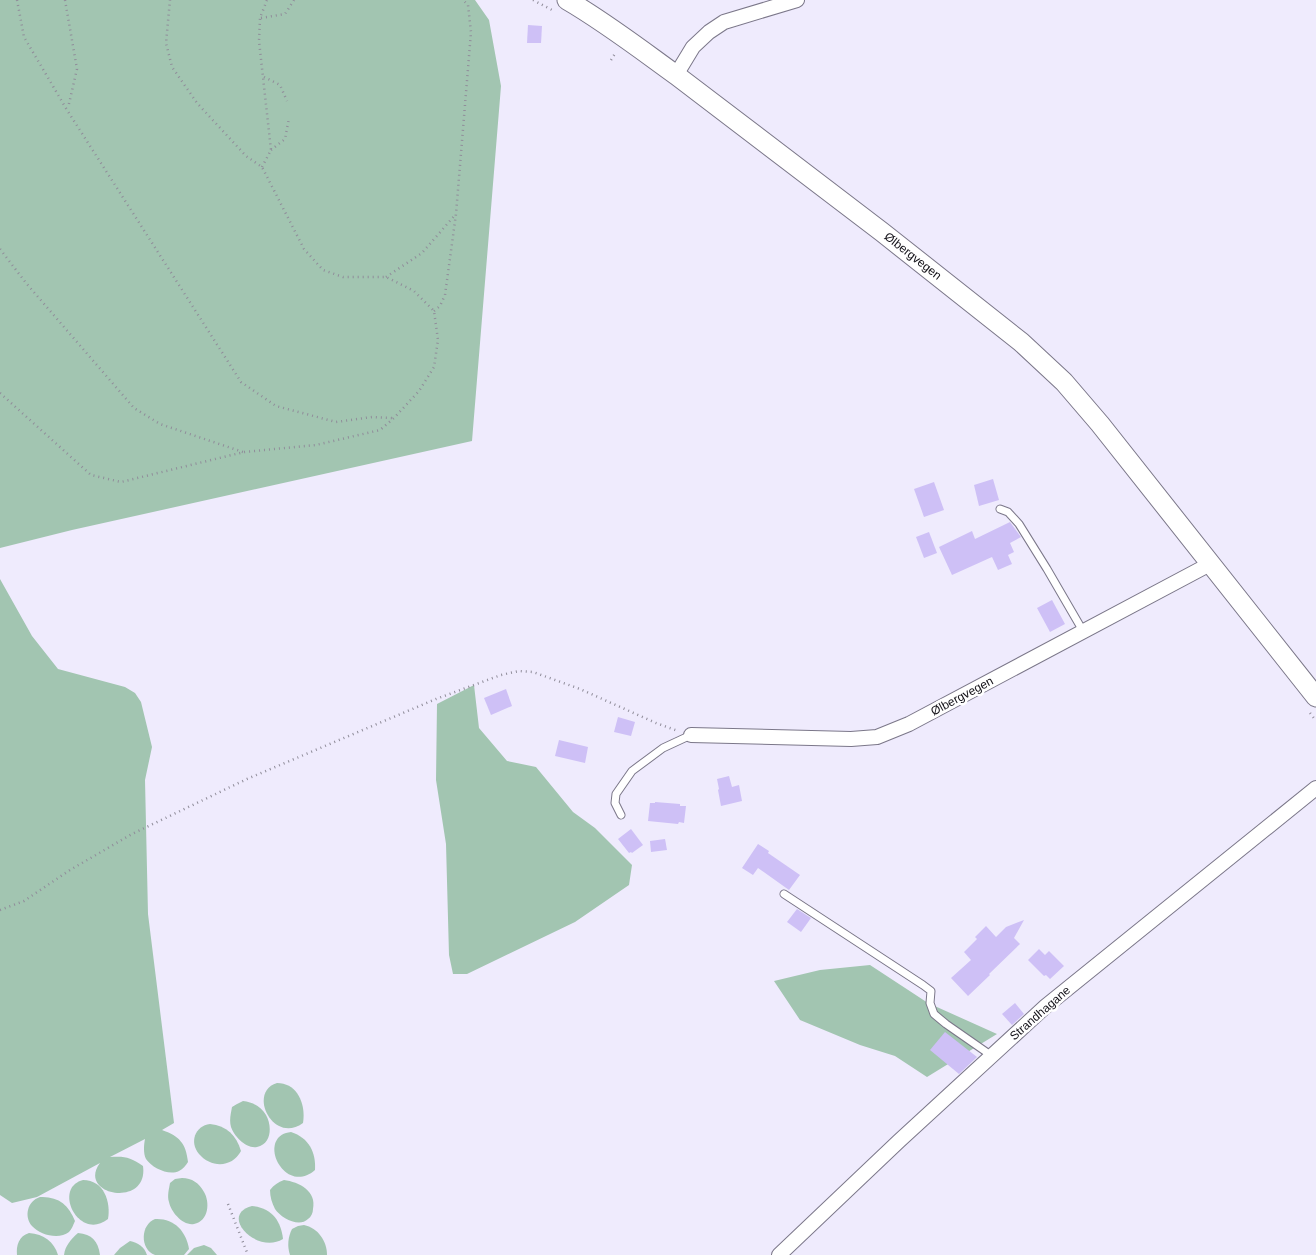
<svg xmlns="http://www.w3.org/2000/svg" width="1316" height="1255" font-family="Arial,sans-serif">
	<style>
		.green { fill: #a2c5b1 }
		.building { fill: #cec0f6 }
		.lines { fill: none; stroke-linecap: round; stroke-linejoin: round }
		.service-casing { stroke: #7b7789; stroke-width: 9 }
		.minor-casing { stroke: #7b7789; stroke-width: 16 }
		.secondary-casing { stroke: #7b7789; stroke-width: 21 }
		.path { stroke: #908d9a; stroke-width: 2.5; stroke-dasharray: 1 4; stroke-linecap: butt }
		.service { stroke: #fff; stroke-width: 7 }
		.minor { stroke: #fff; stroke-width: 14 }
		.secondary { stroke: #fff; stroke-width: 19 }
		.labels { text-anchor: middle; stroke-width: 5; stroke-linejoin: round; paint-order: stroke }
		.street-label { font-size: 12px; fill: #121017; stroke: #fff }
	</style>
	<rect width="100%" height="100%" fill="#efebfd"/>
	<g class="green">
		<polygon points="0,0 475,0 489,20 501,86 472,441 72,530 0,548"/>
		<path d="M 0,579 L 32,636 L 58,669 L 125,687 L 135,693 L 141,702 L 152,747 L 145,780 L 148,914 L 174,1123 L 162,1130 C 179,1136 186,1143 188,1162 C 186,1165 183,1169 179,1171 C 169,1176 152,1168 146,1159 C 143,1153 144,1144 145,1139 L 110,1157 C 125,1156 130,1157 143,1166 C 149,1209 76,1195 100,1163 L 37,1197 L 12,1203 L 0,1195 Z"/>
		<polygon points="474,685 479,728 507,761 536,767 573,812 595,828 632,865 629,885 575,922 467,974 453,974 449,955 446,844 436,780 437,704"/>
		<polygon points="870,965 928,1003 997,1034 927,1077 895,1056 860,1045 800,1020 774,981 820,970"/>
		<path d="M 277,1083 C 298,1083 306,1105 303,1123 C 273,1145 247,1092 277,1083 Z"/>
		<path d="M 243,1101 C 253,1102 261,1107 266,1115 C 272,1125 272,1144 257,1147 C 246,1149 234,1136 231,1127 C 229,1120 231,1113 232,1107 L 237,1104 Z"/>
		<path d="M 210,1124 C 227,1126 236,1135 241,1151 C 232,1168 211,1168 199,1154 C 189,1142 195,1126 210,1124 Z"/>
		<path d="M 291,1132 C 309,1138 316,1152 315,1170 C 284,1197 255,1136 291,1132 Z"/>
		<path d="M 182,1178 C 192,1178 199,1183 204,1192 C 210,1202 209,1221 194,1224 C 183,1226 171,1212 169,1202 C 167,1196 169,1189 170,1183 L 175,1179 Z"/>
		<path d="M 83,1180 C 104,1180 111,1202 108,1219 C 79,1242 52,1188 83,1180 Z"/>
		<path d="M 284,1180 C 299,1182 317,1191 313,1209 C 313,1213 311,1217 308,1219 C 299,1228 281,1218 275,1209 C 272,1203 270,1197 270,1190 C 274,1185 278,1182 284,1180 Z"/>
		<path d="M 40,1197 C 58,1196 69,1205 75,1221 C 73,1225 72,1229 69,1232 C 59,1240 40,1235 32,1226 C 24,1217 27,1201 40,1197 Z"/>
		<path d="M 252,1206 C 272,1208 281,1221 283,1239 C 257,1255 218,1215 252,1206 Z"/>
		<path d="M 155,1219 C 174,1218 186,1231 189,1249 L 184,1255 C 177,1255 161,1255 155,1255 C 139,1249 141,1224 155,1219 Z"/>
		<path d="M 304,1225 C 318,1228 327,1241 327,1255 L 290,1255 C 287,1246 288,1237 292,1229 L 298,1226 Z"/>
		<path d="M 29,1233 C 44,1234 54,1242 58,1255 L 17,1255 C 16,1245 19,1236 29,1233 Z"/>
		<path d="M 78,1233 C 92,1234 98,1241 100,1255 L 64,1255 C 65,1246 71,1239 78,1233 Z"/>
		<path d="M 130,1241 C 138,1243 144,1246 147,1255 L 114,1255 L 120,1248 Z"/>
		<polygon points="204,1245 211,1248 217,1255 187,1255 194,1248"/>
	</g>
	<g class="building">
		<polygon points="528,25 542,26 541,43 527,43"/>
		<polygon points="993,479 999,500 979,506 974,485"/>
		<polygon points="934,482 944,510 924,517 914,489"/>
		<polygon points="1010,522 1021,537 1010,543 1014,552 1008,555 1012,564 998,570 992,557 952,575 939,547 972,531 975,539"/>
		<polygon points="929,532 937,553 924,558 916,537"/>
		<polygon points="1052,600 1065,624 1050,632 1037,608"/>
		<polygon points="506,689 512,706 491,715 484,698"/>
		<polygon points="618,717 635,722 631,736 614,732"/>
		<polygon points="559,740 588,747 585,763 555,756"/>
		<polygon points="729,776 732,787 739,785 742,801 721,806 718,790 719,789 717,779"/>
		<polygon points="655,802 680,804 680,806 686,806 684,823 679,822 678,824 648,821 650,803 655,803"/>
		<polygon points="631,829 643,845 632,853 631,852 629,853 618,839"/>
		<polygon points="665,839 667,850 651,852 650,841"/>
		<polygon points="758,844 769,851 768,853 800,875 789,890 758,868 753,875 742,868"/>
		<polygon points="797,909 811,918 801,932 787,922"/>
		<polygon points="1024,920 1014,938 1020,944 989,974 990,975 968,996 951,978 971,960 964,952 977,939 975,937 986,926 996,937 1006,927"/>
		<polygon points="1039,949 1045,955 1049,951 1064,966 1050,979 1046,975 1044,976 1028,960"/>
		<polygon points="1015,1003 1024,1014 1012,1025 1002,1014"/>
		<polygon points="945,1032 977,1057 959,1074 930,1050"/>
	</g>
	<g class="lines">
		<defs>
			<g id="service">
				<polyline points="1000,509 1008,512 1019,524 1047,569 1083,631"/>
				<polyline points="621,815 615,803 616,794 632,771 663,748 691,735"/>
				<polyline points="784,894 923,985 931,991 930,1003 934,1014 946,1024 992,1056"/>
			</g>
			<g id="minor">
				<polyline points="676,75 693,47 709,32 724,22 797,0"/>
				<polyline points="691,735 851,739 877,737 909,724 1210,564"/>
				<polyline points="779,1255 899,1141 1046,1006 1316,788"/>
			</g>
			<path id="secondary" d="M 567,0 C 605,22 640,49 676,75 L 882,232 L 1021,342 L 1064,382 L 1100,424 L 1316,697"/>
		</defs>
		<use href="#service" class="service-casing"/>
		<use href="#minor" class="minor-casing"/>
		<use href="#secondary" class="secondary-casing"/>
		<g class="path">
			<polyline points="17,0 24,37 67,110 241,382 276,406 336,422 372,417 393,418"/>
			<polyline points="65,0 77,69 68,108"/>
			<polyline points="533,0 554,11"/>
			<polyline points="261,18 285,14 294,0"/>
			<polyline points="611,60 616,52"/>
			<polyline points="264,77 280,85 287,101"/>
			<polyline points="271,150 285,139 289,118"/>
			<polyline points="262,167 271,150 259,41 260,18 267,0"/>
			<polyline points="0,249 26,283 134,408 160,424 243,452"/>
			<polyline points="386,277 422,253 455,215"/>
			<polyline points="434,311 440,306 445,295 456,214 471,32 468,5 463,0"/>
			<polyline points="0,393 91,475 121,482 244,452 316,445 380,430 394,418 419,391 434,367 438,340 434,311 414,291 386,277 343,277 323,270 304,249 262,167 246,156 197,103 172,67 166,43 170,0"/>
			<polyline points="1310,713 1316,721"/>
			<polyline points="0,910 24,901 70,870 132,834 247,779 436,699 501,675 519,671 533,672 580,689 656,723 678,731"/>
			<polyline points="228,1204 248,1255"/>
		</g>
		<use href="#service" class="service"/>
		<use href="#minor" class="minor"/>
		<use href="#secondary" class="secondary"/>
	</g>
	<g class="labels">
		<g class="street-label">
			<text transform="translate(913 256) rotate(38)" y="4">Ølbergvegen</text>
			<text transform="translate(962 696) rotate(-28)" y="4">Ølbergvegen</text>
			<text transform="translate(1040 1013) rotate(-41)" y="4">Strandhagane</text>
		</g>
	</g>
</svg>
